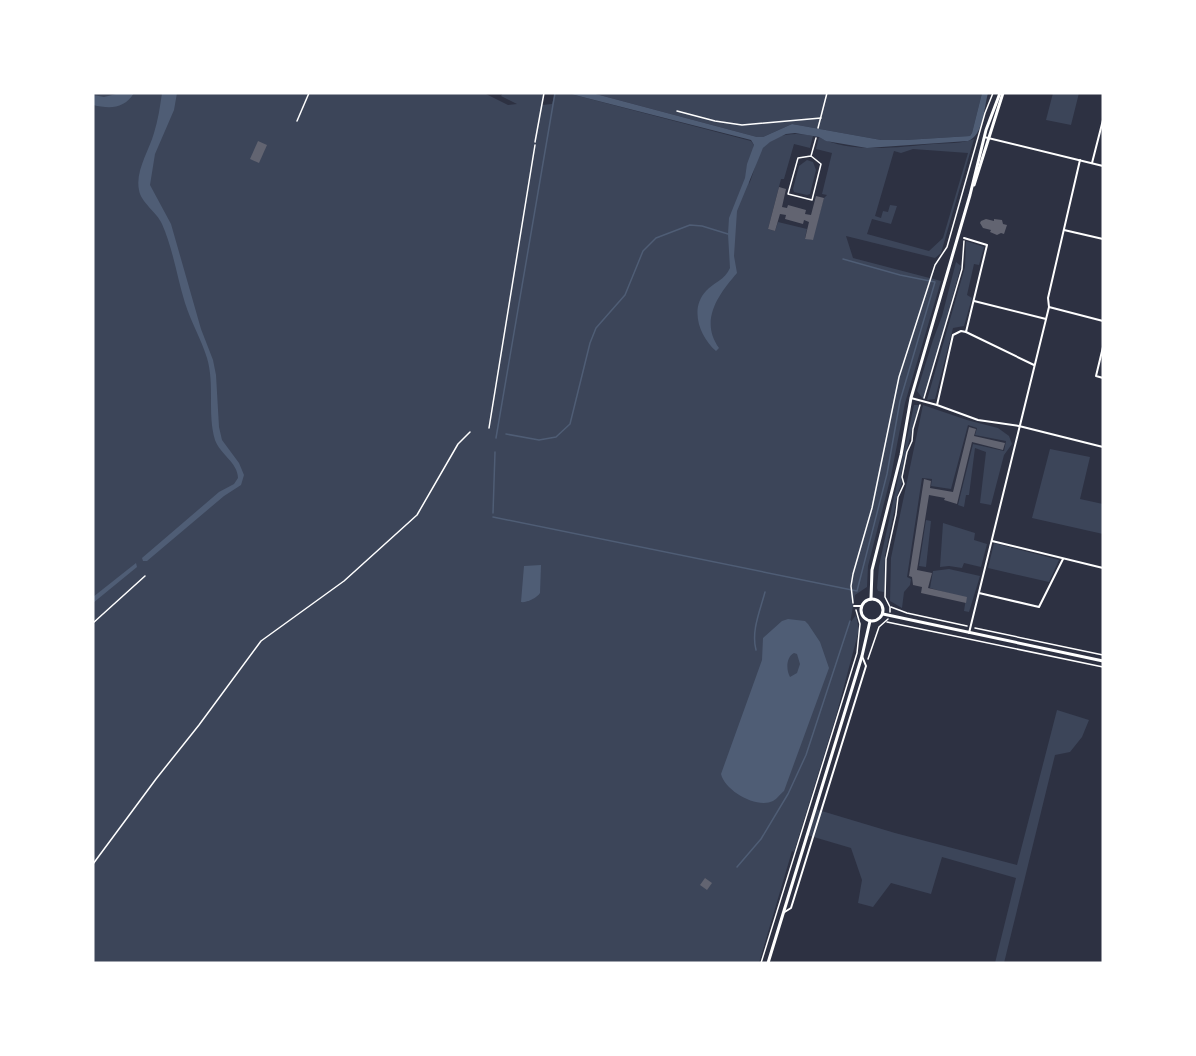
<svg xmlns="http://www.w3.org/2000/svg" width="1196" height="1056" font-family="Jost,sans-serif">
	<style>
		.green { fill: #3c4559; fill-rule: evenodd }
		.water { fill: #4f5d75; fill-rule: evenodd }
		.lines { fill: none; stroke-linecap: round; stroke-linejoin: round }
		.stream { stroke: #4f5d75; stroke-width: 1.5 }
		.building { fill: #626471 }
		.path { stroke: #fff; stroke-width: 1.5 }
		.service { stroke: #fff; stroke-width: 1.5 }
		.minor { stroke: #fff; stroke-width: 2 }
		.secondary { stroke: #fff; stroke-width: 3 }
	</style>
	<rect width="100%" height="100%" fill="#2d3142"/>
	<g class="green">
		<path d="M 93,93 L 484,93 L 508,105 L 517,104 L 501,96 L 503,93 L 543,93 L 542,105 L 552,104 L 555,93 L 567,93 L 751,141 L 754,145 L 749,184 C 754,173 756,158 763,148 C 774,133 796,132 813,136 L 810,148 L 794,144 L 784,179 L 781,179 L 768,229 L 775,231 L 778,222 L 807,229 L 805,238 L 812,240 L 824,198 L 827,195 L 822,194 L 832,153 L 816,149 L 819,137 C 849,154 900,147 933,144 C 946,143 962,144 974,139 L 941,253 L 935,258 L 846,236 L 853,258 L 941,281 L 905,403 L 891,476 L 868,566 L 867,587 L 855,595 L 850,623 L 856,615 L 859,630 L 836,716 L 794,852 L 792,851 L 759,963 L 93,963 ZM 913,149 L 968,153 L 943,238 L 929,251 L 867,234 L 872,219 L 891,224 L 897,206 L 890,205 L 888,212 L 883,211 L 881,218 L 875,216 L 894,151 L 901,153 Z"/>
		<polygon points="592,93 982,93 972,133 970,136 906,140 881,140 792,124 763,137 757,137"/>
		<polygon points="1053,93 1079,93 1071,125 1046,120"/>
		<polygon points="807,160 813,162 816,170 810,194 807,195 794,192 793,189 799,166"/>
		<polygon points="966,241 984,247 979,265 974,264 967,295 972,298 964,326 953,328 935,399 927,400 965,267"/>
		<polygon points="956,262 961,266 927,390 923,399 917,391 933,340 942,316"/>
		<polygon points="914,405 919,405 907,449 901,475 902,483 898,493 885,555 884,592 878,591 877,588 879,566"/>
		<polygon points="923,405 967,420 998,428 1009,436 1012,444 1004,455 991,505 980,503 986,452 975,448 969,495 966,495 964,507 958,505 973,444 1004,451 1006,441 975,435 977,428 968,425 951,489 931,486 932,479 922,478 907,577 911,579 910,585 904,592 902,608 890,601 891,558"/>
		<polygon points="1050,449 1090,457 1080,499 1103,504 1103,534 1032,518"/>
		<polygon points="926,520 931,521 926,567 919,566"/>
		<polygon points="943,523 975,533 974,540 987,544 981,567 964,563 962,568 949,566 940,567"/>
		<polygon points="994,543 1059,560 1049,582 988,568"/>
		<polygon points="949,569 980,576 969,612 964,611 966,598 930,588 933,571"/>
		<polygon points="1057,710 1089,720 1082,737 1070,752 1055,755 1004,963 995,963 1016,878 942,857 931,894 891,883 873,907 858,903 862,880 851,848 807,835 815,809 895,833 1017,865"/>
	</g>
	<g class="water">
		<path d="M 120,93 L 134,93 C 124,109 110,109 93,105 L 93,95 L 104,97 Z"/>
		<path d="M 162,93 L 177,93 L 174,110 L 155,154 L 150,185 L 171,224 L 201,329 L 213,360 L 216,375 L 219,427 L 222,440 L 239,463 L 244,475 L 241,485 L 224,496 L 147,561 L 143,561 L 142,558 L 219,492 L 234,484 L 238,478 C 238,463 220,454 215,440 C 207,413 215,385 207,358 C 201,339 191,322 185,303 C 177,277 173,249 162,224 C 157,212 141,203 139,190 C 135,171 149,151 154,133 C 158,120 160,107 162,93 Z"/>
		<path d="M 567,93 L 592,93 L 757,137 L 763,137 L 792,124 L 881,140 L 906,140 L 970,136 L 972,133 L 982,93 L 988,93 C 984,108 983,136 968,141 L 867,148 L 826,141 L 819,137 L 795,133 L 786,134 L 770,142 L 763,148 L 737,211 L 734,256 L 737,273 C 719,294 699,320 719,348 L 716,351 C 700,337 689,309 706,291 C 713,283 725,280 730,268 L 728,234 L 729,218 L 745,178 L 747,164 L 754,145 L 751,140 Z"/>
		<polygon points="136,563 137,567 93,603 93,597"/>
		<path d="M 541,565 L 540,593 C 537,598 526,603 521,602 L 524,566 Z"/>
		<path d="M 788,619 L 805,621 L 808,624 L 820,642 L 829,668 L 784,791 C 781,793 777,799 773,801 C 757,809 725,791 721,774 L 762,660 L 763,638 L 782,621 ZM 794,653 L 797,654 L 800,664 L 797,673 L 790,677 C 786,670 786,657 794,653 Z"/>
	</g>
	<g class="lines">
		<g class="stream">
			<polyline points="506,434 539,440 556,437 570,424 590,343 596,328 625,295 643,251 656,238 690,225 702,226 728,234"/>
			<polyline points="496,438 555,93"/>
			<polyline points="493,513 495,452"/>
			<polyline points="493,517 857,591 887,474 900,401 935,282 900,275 843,259"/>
			<path d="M 756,650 C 751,631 760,611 765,592"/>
			<polyline points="737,867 761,839 788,794 806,755 850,621"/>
		</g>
	</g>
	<g class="building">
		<polygon points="258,141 267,145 259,163 250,159"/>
		<polygon points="779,187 786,189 782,207 787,208 788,205 806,210 805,214 811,215 816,196 824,198 813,240 805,239 809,222 804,220 803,224 785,219 786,215 780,214 775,231 768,229"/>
		<polygon points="986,219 994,221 994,219 1002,220 1003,224 1007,225 1004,234 1001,233 997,235 990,232 991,230 983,228 980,223 981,221"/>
		<polygon points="969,427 976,429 974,436 1005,443 1003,450 972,442 957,504 944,500 945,498 929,495 917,570 932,573 928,588 967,597 966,603 921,593 922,587 913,585 912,577 909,576 924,479 931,481 930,488 953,492"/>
		<polygon points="705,878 712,883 707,890 700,885"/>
	</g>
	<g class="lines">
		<g class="path">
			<polyline points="924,398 962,269 964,241"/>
			<polyline points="489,428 535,145"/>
			<polyline points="853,603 851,586 853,574 872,508 899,377 935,265 947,247 985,113 993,93"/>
			<polyline points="891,607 907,613 967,626"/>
			<polyline points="890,612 890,607 885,597 886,559 896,514 898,497 904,484 902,477 907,452 912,441 913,429 920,405"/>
			<polyline points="887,622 1103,667"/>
			<polyline points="975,628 1103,655"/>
			<polyline points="868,659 879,627 888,619"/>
			<polyline points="93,864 156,779 199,725 261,641 344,581 417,515 458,444 470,432"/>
			<polyline points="761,963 857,653 860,624 856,610"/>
		</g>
		<g class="service">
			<polyline points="677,111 715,121 742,125 821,118"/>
			<polyline points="297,121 309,93"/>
			<polyline points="818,128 827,93"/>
			<polyline points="535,142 544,93"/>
			<polyline points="811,156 821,164 812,200 788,194 798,158 811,156 816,138"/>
			<polyline points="93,623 145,576"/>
		</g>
		<g class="minor">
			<polyline points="984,137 1103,166"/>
			<polyline points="1092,163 1103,120"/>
			<polyline points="1064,230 1103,239"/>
			<polyline points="974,301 1046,319"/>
			<polyline points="1049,307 1103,321"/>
			<polyline points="966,332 1034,365"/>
			<polyline points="1103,347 1096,376 1103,378"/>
			<polyline points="911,398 937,405 978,420 1019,426 1103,447"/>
			<polyline points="937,405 953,335 961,331 966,332 987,245 964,238"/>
			<polyline points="992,541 1103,568"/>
			<polyline points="979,593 1039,607 1063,559"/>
			<polyline points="854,606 862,606"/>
			<polyline points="969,633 1049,307 1048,298 1080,160"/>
			<polyline points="783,913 791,908 866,666 862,656"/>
		</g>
		<g class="secondary">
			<polyline points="974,185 1003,93"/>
			<polyline points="871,599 872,570 901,455 911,398 970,195 986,130 1000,93"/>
			<circle cx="872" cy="610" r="11"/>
			<polyline points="883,614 1103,661"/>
			<polyline points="768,963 862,656 870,621"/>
		</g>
	</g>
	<rect width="1196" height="1056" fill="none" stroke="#ffffff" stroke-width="189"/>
</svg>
